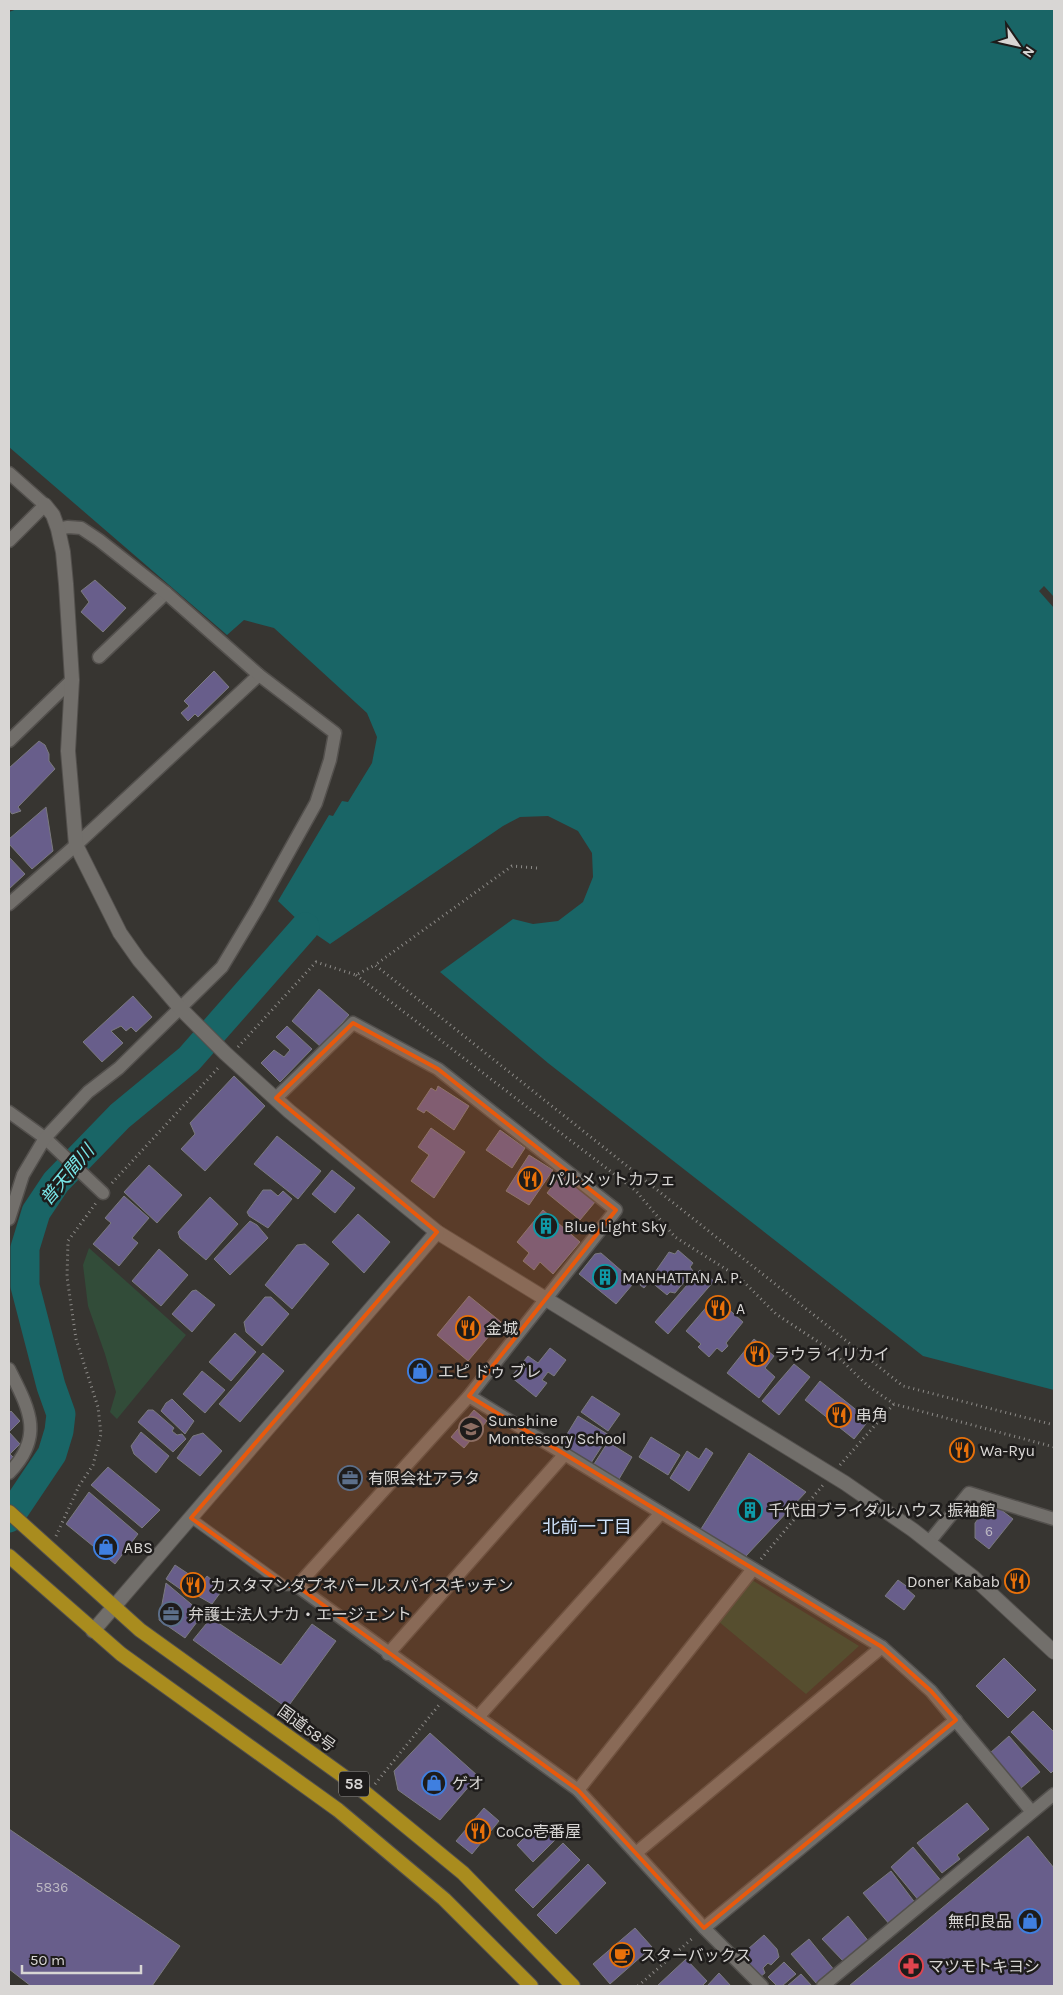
<svg xmlns="http://www.w3.org/2000/svg" width="1063" height="1995" font-family="Karla,'Noto Sans JP',sans-serif">
	<style>
		.green { fill: #324c39 }
		.water { fill: #196566 }
		.lines { fill: none; stroke-linecap: round; stroke-linejoin: round }
		.river { stroke: #196566; stroke-width: 29 }
		.building { fill: #685e8b; stroke: #7b7a7f }
		.pedestrian-casing { stroke: #53504d; stroke-width: 11 }
		.minor-casing { stroke: #53504d; stroke-width: 15 }
		.tertiary-casing { stroke: #53504d; stroke-width: 16 }
		.trunk-casing { stroke: #53504d; stroke-width: 16 }
		.path { stroke: #8d8b88; stroke-width: 3; stroke-dasharray: 1 4; stroke-linecap: butt }
		.pedestrian { stroke: #726f6b; stroke-width: 9 }
		.minor { stroke: #726f6b; stroke-width: 12 }
		.tertiary { stroke: #726f6b; stroke-width: 14 }
		.trunk { stroke: #a98c1e; stroke-width: 14 }
		.marked { fill: #e8590c; fill-opacity: 0.2; stroke: #e8590c; stroke-width: 4; stroke-linejoin: round }
		.labels { text-anchor: middle; stroke-width: 5; stroke-linejoin: round; paint-order: stroke }
		.number-label { font-size: 14px; fill: #bcb8c2 }
		.shield { fill: #1e1c1b; stroke: #a09e9c; stroke-width: 1 }
		.shield-label { font-size: 15px; font-weight: bold; fill: #d8d6d4 }
		.poi-label { font-size: 16px; fill: #d8d6d4; stroke: #1e1c1b; text-anchor: start }
		.street-label { font-size: 16px; fill: #d8d6d4; stroke: #1e1c1b }
		.water-label { font-size: 18px; font-style: italic; fill: #79e6e8; stroke: #1e1c1b }
		.neighbourhood-label { font-size: 18px; fill: #cee1fa; stroke: #1e1c1b }
	</style>
	<rect width="100%" height="100%" fill="#373531"/>
	<g class="green">
		<polygon points="89,1248 186,1335 117,1419 110,1412 116,1392 105,1354 88,1306 83,1265"/>
		<polygon points="752,1580 859,1646 806,1694 718,1621"/>
	</g>
	<polygon class="water" points="17,9 1054,9 1054,597 1044,586 1039,591 1054,608 1054,1390 923,1356 548,1063 440,972 513,919 533,924 558,921 583,902 593,877 592,853 578,831 548,816 520,817 503,826 330,944 305,927 278,901 329,815 333,816 342,801 348,802 372,763 377,737 367,713 274,628 244,620 227,635 9,447 9,12"/>
	<g class="lines">
		<polyline class="river" points="9,1518 52,1454 59,1431 61,1414 51,1386 25,1286 25,1248 36,1212 56,1182 120,1116 189,1059 305,927"/>
	</g>
	<g class="building">
		<polygon points="95,580 126,608 103,632 81,612 89,602 81,591"/>
		<polygon points="214,671 229,687 198,717 195,714 188,721 181,713 189,706 184,701"/>
		<polygon points="39,741 45,745 49,754 49,761 55,769 18,807 21,811 12,814 9,810 9,768"/>
		<polygon points="46,807 53,851 32,869 9,844 9,839"/>
		<polygon points="9,857 25,874 9,889"/>
		<polygon points="319,989 349,1015 321,1047 292,1021"/>
		<polygon points="133,996 152,1017 136,1032 131,1027 126,1031 121,1026 111,1031 123,1043 102,1062 83,1042"/>
		<polygon points="287,1026 312,1049 280,1082 261,1063 274,1050 284,1057 290,1050 276,1037"/>
		<polygon points="234,1076 265,1106 205,1171 181,1149 195,1134 190,1123"/>
		<polygon points="438,1086 469,1106 454,1130 426,1110 424,1113 417,1109 431,1088 436,1091"/>
		<polygon points="431,1128 465,1152 434,1198 411,1181 429,1155 418,1147"/>
		<polygon points="500,1130 525,1148 512,1168 486,1150"/>
		<polygon points="277,1136 321,1171 298,1199 254,1164"/>
		<polygon points="529,1155 553,1170 529,1205 506,1191"/>
		<polygon points="149,1165 182,1195 157,1223 124,1192"/>
		<polygon points="332,1170 355,1188 335,1213 312,1194"/>
		<polygon points="561,1175 595,1202 580,1220 547,1193"/>
		<polygon points="263,1190 271,1190 278,1196 283,1191 292,1199 268,1228 249,1216 247,1212"/>
		<polygon points="124,1196 149,1218 132,1238 138,1243 119,1266 93,1244 111,1223 105,1218"/>
		<polygon points="210,1197 238,1224 206,1260 180,1238 178,1232"/>
		<polygon points="543,1210 580,1242 553,1274 540,1262 534,1270 523,1261 529,1253 517,1242"/>
		<polygon points="358,1214 390,1242 364,1273 332,1242"/>
		<polygon points="250,1221 257,1225 268,1238 230,1275 214,1259"/>
		<polygon points="305,1244 329,1264 292,1309 265,1285 297,1245"/>
		<polygon points="159,1249 188,1275 161,1306 132,1281"/>
		<polygon points="678,1250 693,1263 690,1267 693,1271 675,1293 670,1292 667,1295 650,1281 644,1288 640,1285 649,1273 653,1275 669,1252 675,1254"/>
		<polygon points="601,1253 631,1279 632,1285 616,1304 579,1274 595,1254"/>
		<polygon points="700,1270 714,1281 668,1334 655,1322"/>
		<polygon points="196,1290 215,1305 192,1332 172,1314 192,1291"/>
		<polygon points="469,1296 501,1322 468,1361 437,1335"/>
		<polygon points="265,1297 271,1297 289,1314 262,1346 246,1332 244,1322"/>
		<polygon points="715,1297 743,1322 726,1343 728,1346 722,1352 717,1348 709,1357 698,1347 701,1344 686,1331"/>
		<polygon points="235,1333 256,1352 231,1381 209,1362"/>
		<polygon points="754,1339 774,1356 765,1368 775,1377 759,1398 727,1373"/>
		<polygon points="550,1348 566,1360 554,1376 548,1372 542,1380 547,1383 536,1397 511,1377 528,1356 538,1363"/>
		<polygon points="263,1353 284,1371 240,1422 219,1404"/>
		<polygon points="794,1364 810,1377 779,1415 762,1401"/>
		<polygon points="202,1371 225,1390 205,1413 183,1394"/>
		<polygon points="820,1381 869,1420 854,1439 805,1400"/>
		<polygon points="592,1396 620,1414 608,1431 581,1412"/>
		<polygon points="172,1399 194,1421 185,1434 161,1411 166,1403"/>
		<polygon points="148,1410 153,1410 174,1428 172,1431 177,1435 182,1434 186,1439 173,1452 138,1422"/>
		<polygon points="474,1410 487,1421 464,1448 451,1437"/>
		<polygon points="11,1411 20,1421 9,1432 20,1444 10,1454 13,1457 9,1462 9,1413"/>
		<polygon points="578,1416 609,1435 591,1463 561,1444"/>
		<polygon points="141,1432 169,1456 156,1473 134,1454 131,1446"/>
		<polygon points="203,1433 222,1451 200,1476 177,1458 193,1436"/>
		<polygon points="651,1437 680,1455 668,1475 639,1457"/>
		<polygon points="608,1442 632,1457 619,1479 594,1464"/>
		<polygon points="706,1448 713,1453 689,1491 670,1478 687,1451 699,1459"/>
		<polygon points="749,1453 806,1492 745,1557 701,1529"/>
		<polygon points="108,1467 160,1510 142,1528 91,1485"/>
		<polygon points="89,1492 138,1534 115,1564 66,1524"/>
		<polygon points="991,1502 1013,1519 989,1549 975,1538 975,1523"/>
		<polygon points="175,1565 202,1583 207,1576 223,1589 212,1604 198,1596 186,1593 166,1579"/>
		<polygon points="898,1580 909,1588 908,1590 915,1596 904,1610 885,1596"/>
		<polygon points="166,1583 203,1614 185,1638 159,1620"/>
		<polygon points="211,1618 281,1665 312,1624 336,1641 287,1708 193,1640"/>
		<polygon points="1004,1658 1036,1690 1008,1718 976,1686"/>
		<polygon points="1033,1711 1054,1732 1054,1770 1051,1773 1011,1732"/>
		<polygon points="430,1733 478,1776 440,1820 398,1790 394,1771"/>
		<polygon points="1009,1736 1040,1772 1021,1788 990,1753"/>
		<polygon points="967,1803 989,1829 957,1855 960,1859 942,1873 917,1843"/>
		<polygon points="484,1808 499,1821 472,1854 456,1841"/>
		<polygon points="541,1821 557,1838 533,1862 517,1845"/>
		<polygon points="9,1829 180,1946 152,1986 31,1986 9,1969"/>
		<polygon points="1028,1836 1054,1868 1054,1986 849,1986"/>
		<polygon points="563,1843 580,1860 533,1908 515,1890"/>
		<polygon points="913,1847 943,1883 920,1902 891,1867"/>
		<polygon points="588,1864 606,1883 556,1934 537,1915"/>
		<polygon points="891,1871 916,1904 890,1925 863,1893"/>
		<polygon points="848,1916 870,1943 845,1963 822,1939"/>
		<polygon points="635,1928 652,1947 610,1984 593,1964"/>
		<polygon points="764,1935 777,1949 779,1957 771,1965 768,1963 763,1968 765,1973 760,1977 740,1956"/>
		<polygon points="809,1939 835,1971 828,1977 826,1974 816,1983 791,1954"/>
		<polygon points="686,1959 707,1981 702,1986 657,1986"/>
		<polygon points="784,1962 796,1974 782,1986 777,1986 768,1977"/>
		<polygon points="719,1973 731,1986 707,1986"/>
		<polygon points="801,1974 812,1986 787,1986"/>
	</g>
	<g class="lines">
		<defs>
			<polyline id="pedestrian" points="191,1518 285,1586 297,1586"/>
			<g id="minor">
				<polyline points="9,473 45,505 9,541"/>
				<polyline points="99,657 166,593"/>
				<polyline points="9,741 72,680"/>
				<polyline points="9,904 76,845 259,675"/>
				<polyline points="276,1098 353,1023 438,1069 616,1210 469,1396 297,1586 578,1790 704,1928 762,1986"/>
				<polyline points="9,1112 45,1138 103,1193"/>
				<polyline points="9,1219 23,1175 45,1138 88,1092 119,1068 222,967 258,907 316,803 330,760 335,733 259,675 166,593 99,540 81,528 68,527 58,529"/>
				<path d="M 9,1369 C 29,1409 45,1436 9,1473"/>
				<polyline points="469,1396 882,1647 931,1691 1032,1812"/>
				<polyline points="929,1542 969,1493 1054,1519"/>
				<polyline points="388,1654 565,1454"/>
				<polyline points="478,1717 661,1513"/>
				<polyline points="578,1790 753,1569"/>
				<polyline points="636,1853 882,1647"/>
				<polyline points="704,1928 956,1720"/>
				<polyline points="823,1986 1054,1794"/>
			</g>
			<g id="tertiary">
				<polyline points="45,505 53,515 58,529 63,552 66,584 72,680 68,751 76,845 120,933 139,960 180,1008 225,1053 289,1111 437,1232 845,1483 913,1530 973,1577 1054,1652"/>
				<polyline points="93,1631 437,1232"/>
			</g>
			<g id="trunk">
				<polyline points="9,1512 140,1630 357,1786 463,1873 573,1986"/>
				<polyline points="9,1556 121,1654 338,1810 444,1899 531,1986"/>
			</g>
		</defs>
		<use href="#pedestrian" class="pedestrian-casing"/>
		<use href="#minor" class="minor-casing"/>
		<use href="#tertiary" class="tertiary-casing"/>
		<use href="#trunk" class="trunk-casing"/>
		<g class="path">
			<polyline points="537,868 512,866 375,965 903,1386 1054,1425"/>
			<polyline points="356,975 636,1191 675,1237 740,1278 776,1314 832,1351 868,1386 894,1404 1054,1447"/>
			<polyline points="238,1047 316,962 356,975 375,965"/>
			<polyline points="112,1183 220,1066"/>
			<polyline points="840,1465 894,1404"/>
			<polyline points="56,1536 79,1486 93,1465 101,1434 98,1407 76,1339 67,1277 68,1241 96,1203"/>
			<polyline points="761,1559 823,1485"/>
			<polyline points="375,1784 439,1705"/>
			<polyline points="638,1986 694,1937"/>
		</g>
		<use href="#pedestrian" class="pedestrian"/>
		<use href="#minor" class="minor"/>
		<use href="#tertiary" class="tertiary"/>
		<use href="#trunk" class="trunk"/>
	</g>
	<path class="marked" d="M 353,1023 L 438,1069 L 616,1210 L 469,1396 L 882,1647 L 931,1691 L 956,1720 L 704,1928 L 578,1790 L 297,1586 L 285,1586 L 191,1518 L 437,1232 L 276,1098 Z"/>
	<defs>
		<symbol id="restaurant-ring" viewBox="-11 -11 22 22"><circle r="9.5" fill="#1e1c1b" stroke="#e8710a" stroke-width="1.5"/><path d="M-5-6h1v4h1v-4h1v4h1v-4h1v5L-1.5 .5V6h-2V.5L-5-1ZM5-6V6H3V1.5H1.5Q1.5-4 5-6Z" fill="#e8710a"/></symbol>
		<symbol id="building-ring" viewBox="-11 -11 22 22"><circle r="9.5" fill="#1e1c1b" stroke="#0f9aa8" stroke-width="1.5"/><path d="M-4-6H4V6H1V3H-1V6H-4ZM-2.5-4.3h1.7v1.8h-1.7ZM.8-4.3h1.7v1.8H.8ZM-2.5-1h1.7V.8h-1.7ZM.8-1h1.7V.8H.8Z" fill="#0f9aa8"/></symbol>
		<symbol id="shop-ring" viewBox="-11 -11 22 22"><circle r="9.5" fill="#1e1c1b" stroke="#3f7fe0" stroke-width="1.5"/><path d="M-5-2.5h2.3a2.7 3.5 0 0 1 5.4 0H5L5.5 6h-11ZM-1.5-2.5h3a1.5 2.3 0 0 0-3 0Z" fill="#3f7fe0"/></symbol>
		<symbol id="school-ring" viewBox="-11 -11 22 22"><circle r="9.5" fill="#1e1c1b" stroke="#8d6e63" stroke-width="1.5"/><path d="M0-5L7-2L0 1L-7-2ZM-4 1L0 2.5L4 1V4Q0 6-4 4Z" fill="#8d6e63"/></symbol>
		<symbol id="office-ring" viewBox="-11 -11 22 22"><circle r="9.5" fill="#1e1c1b" stroke="#5c6f8a" stroke-width="1.5"/><path d="M-6-3h4V-5.5h4V-3h4V5H-6ZM-1-4.5V-3h2v-1.5ZM-6 0V1H6V0Z" fill="#5c6f8a"/></symbol>
		<symbol id="cafe-ring" viewBox="-11 -11 22 22"><circle r="9.5" fill="#1e1c1b" stroke="#e8710a" stroke-width="1.5"/><path d="M-5.5-4.5H6V0H3Q3 3.5 0 3.5H-2.5Q-5.5 3.5-5.5 0ZM3-3.2v2h1.7v-2ZM-6 4.5H4V6H-6Z" fill="#e8710a"/></symbol>
		<symbol id="pharmacy-ring" viewBox="-11 -11 22 22"><circle r="9.5" fill="#1e1c1b" stroke="#e0444e" stroke-width="1.5"/><path d="M-2-6h4v4h4v4h-4v4h-4v-4h-4v-4h4Z" fill="#e0444e"/></symbol>
	</defs>
	<g fill-rule="evenodd">
		<use href="#restaurant-ring" x="516" y="1165" width="28" height="28"/>
		<use href="#building-ring" x="532" y="1212" width="28" height="28"/>
		<use href="#building-ring" x="591" y="1263" width="28" height="28"/>
		<use href="#restaurant-ring" x="704" y="1294" width="28" height="28"/>
		<use href="#restaurant-ring" x="454" y="1314" width="28" height="28"/>
		<use href="#restaurant-ring" x="743" y="1340" width="28" height="28"/>
		<use href="#shop-ring" x="406" y="1357" width="28" height="28"/>
		<use href="#restaurant-ring" x="825" y="1401" width="28" height="28"/>
		<use href="#school-ring" x="457" y="1415" width="28" height="28"/>
		<use href="#restaurant-ring" x="948" y="1436" width="28" height="28"/>
		<use href="#office-ring" x="336" y="1464" width="28" height="28"/>
		<use href="#building-ring" x="736" y="1496" width="28" height="28"/>
		<use href="#shop-ring" x="92" y="1533" width="28" height="28"/>
		<use href="#restaurant-ring" x="1003" y="1567" width="28" height="28"/>
		<use href="#restaurant-ring" x="179" y="1571" width="28" height="28"/>
		<use href="#office-ring" x="157" y="1600" width="28" height="28"/>
		<use href="#shop-ring" x="420" y="1769" width="28" height="28"/>
		<use href="#restaurant-ring" x="464" y="1817" width="28" height="28"/>
		<use href="#shop-ring" x="1016" y="1907" width="28" height="28"/>
		<use href="#cafe-ring" x="608" y="1941" width="28" height="28"/>
		<use href="#pharmacy-ring" x="897" y="1952" width="28" height="28"/>
	</g>
	<g class="labels">
		<g class="number-label">
			<text x="989" y="1536">6</text>
			<text x="52" y="1892">5836</text>
		</g>
		<rect class="shield" x="339" y="1771.5" width="30" height="25" rx="4"/>
		<g class="shield-label">
			<text x="354" y="1789">58</text>
		</g>
		<g class="poi-label">
			<text x="548" y="1185">パルメットカフェ</text>
			<text x="564" y="1232">Blue Light Sky</text>
			<text x="622" y="1283">MANHATTAN A. P.</text>
			<text x="736" y="1314">A</text>
			<text x="486" y="1334">金城</text>
			<text x="774" y="1360">ラウラ イリカイ</text>
			<text x="438" y="1377">エピ ドゥ ブレ</text>
			<text x="856" y="1421">串角</text>
			<text x="488" y="1426">Sunshine<tspan x="488" dy="18">Montessory School</tspan></text>
			<text x="980" y="1456">Wa-Ryu</text>
			<text x="368" y="1484">有限会社アラタ</text>
			<text x="768" y="1516">千代田ブライダルハウス 振袖館</text>
			<text x="124" y="1553">ABS</text>
			<text x="1000" y="1587" text-anchor="end">Doner Kabab</text>
			<text x="210" y="1591">カスタマンダプネパールスパイスキッチン</text>
			<text x="188" y="1620">弁護士法人ナカ・エージェント</text>
			<text x="452" y="1789">ゲオ</text>
			<text x="496" y="1837">CoCo壱番屋</text>
			<text x="1012" y="1927" text-anchor="end">無印良品</text>
			<text x="640" y="1961">スターバックス</text>
			<text x="928" y="1972">マツモトキヨシ</text>
		</g>
		<g class="street-label">
			<text transform="translate(307 1728) rotate(36)" y="6">国道58号</text>
		</g>
		<g class="water-label">
			<text transform="translate(67 1175) rotate(-50)" y="6">普天間川</text>
		</g>
		<g class="neighbourhood-label">
			<text x="587" y="1533">北前一丁目</text>
		</g>
	</g>
	<rect width="1063" height="1995" fill="none" stroke="#d8d6d4" stroke-width="20"/>
	<g transform="translate(1018 45) rotate(124)" stroke="#1e1c1b" stroke-width="4" paint-order="stroke">
	<path d="M0-4L9 19L0 12L-9 19Z" fill="#d8d6d4"/>
	<text y="-8" font-size="14" font-weight="bold" text-anchor="middle" fill="#d8d6d4">N</text>
	</g>
	<path d="M22 1965v8h119v-8" fill="none" stroke="#d8d6d4" stroke-width="2.5"/>
	<text x="30" y="1965" font-size="15" fill="#d8d6d4" stroke="#1e1c1b" stroke-width="4" paint-order="stroke">50 m</text>
</svg>
